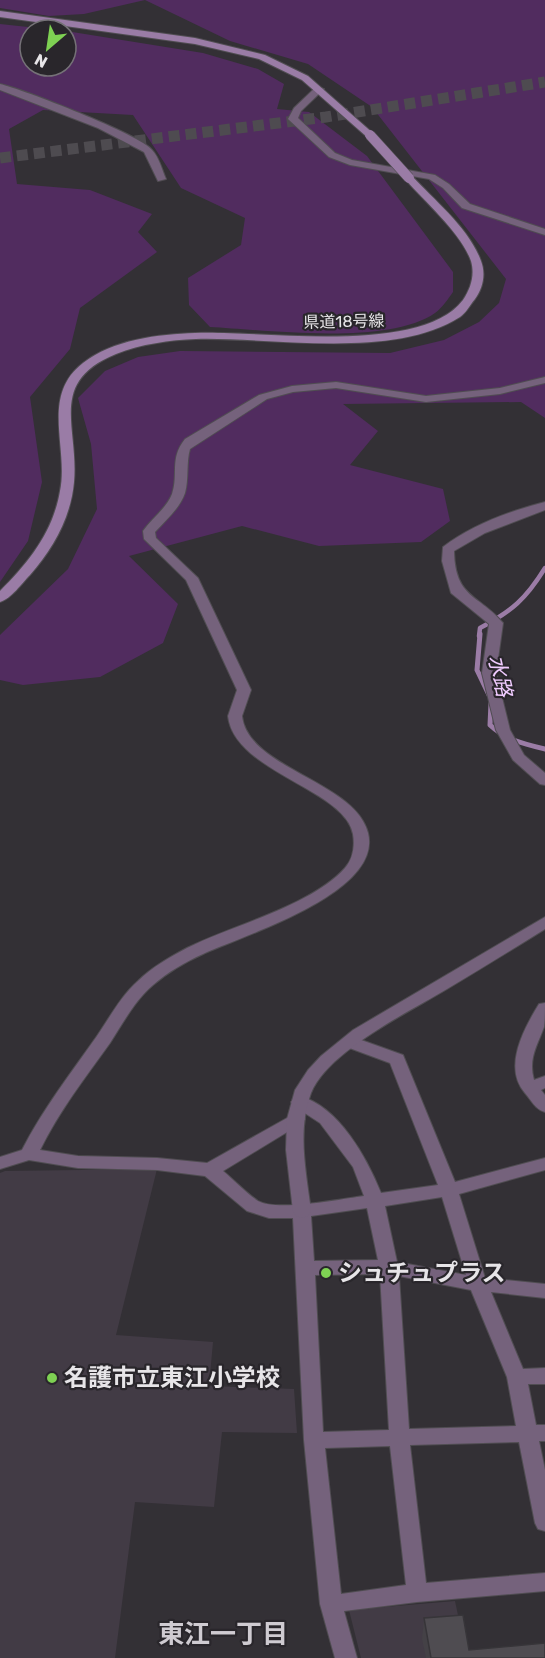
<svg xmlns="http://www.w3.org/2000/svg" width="545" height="1658" font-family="Rubik,'Noto Sans JP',sans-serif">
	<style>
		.built { fill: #423b45 }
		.green { fill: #512c5f }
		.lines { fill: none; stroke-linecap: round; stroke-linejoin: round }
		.stream-far1 { stroke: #9b7ca6; stroke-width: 4.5 }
		.stream { stroke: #9b7ca6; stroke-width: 5 }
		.motorway-tunnel { stroke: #4e4b50; stroke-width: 11; stroke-dasharray: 11 6; stroke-linecap: butt }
		.minor-casing { stroke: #504d52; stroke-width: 2 }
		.tertiary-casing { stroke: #504d52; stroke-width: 2 }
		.secondary-casing { stroke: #504d52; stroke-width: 2 }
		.minor { fill: #75627c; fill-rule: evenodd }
		.tertiary { fill: #75627c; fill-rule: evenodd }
		.secondary { fill: #9a7ca6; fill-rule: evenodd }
		.secondary-bridge-casing { stroke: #504d52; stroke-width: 11; stroke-linecap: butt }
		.secondary-bridge { stroke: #9a7ca6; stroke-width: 10 }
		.wall { fill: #444146 }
		.building { fill: #4f4c51; stroke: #373539; stroke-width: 1.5 }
		.poi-dot { fill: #7ed153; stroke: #29262b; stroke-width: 2 }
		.labels { text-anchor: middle; stroke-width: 4.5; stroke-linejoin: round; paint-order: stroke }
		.far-street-label { font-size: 16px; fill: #e7e5e8; stroke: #29262b }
		.water-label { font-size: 21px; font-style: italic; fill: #f0cbff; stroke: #29262b }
		.near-poi-label { font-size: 24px; font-weight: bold; fill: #e7e5e8; stroke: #29262b; text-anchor: start }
		.near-neighbourhood-label { font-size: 26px; font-weight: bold; fill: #cfcbd1; stroke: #29262b }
	</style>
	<rect width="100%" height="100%" fill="#333035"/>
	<g class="built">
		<polygon points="157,1169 116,1335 213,1342 209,1386 294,1389 297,1433 222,1432 214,1507 135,1502 115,1658 0,1658 0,1173 5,1171"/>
		<polygon points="455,1601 467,1658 361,1658 349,1610"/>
	</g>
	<g class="green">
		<polygon points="0,0 545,0 545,418 521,402 343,404 378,431 350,465 443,489 450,521 421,542 319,546 242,526 129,556 178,604 163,643 100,677 23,685 0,680 0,635 68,569 97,509 91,444 78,398 105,371 138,357 180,351 390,353 444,340 479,322 499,303 506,279 372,107 308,64 230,41 145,0 84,14 49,16 0,8"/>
		<path d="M 0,24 L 56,30 L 30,30 L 30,66 L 66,66 L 66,31 L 203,53 L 258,69 L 284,84 L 277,109 L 309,112 L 367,156 L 453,272 L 453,292 C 448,299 442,308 435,313 C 388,346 267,330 210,327 L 189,305 L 188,278 L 241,245 L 245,218 L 181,188 L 133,115 L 43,110 L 9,129 L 17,184 L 90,190 L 152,214 L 138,232 L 157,252 L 80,308 L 70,349 L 30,397 L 42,482 L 28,541 L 0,582 Z"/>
	</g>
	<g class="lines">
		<path class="stream-far1" d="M 479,636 L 480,628 C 512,611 526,599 545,568"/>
		<g class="stream">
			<polyline points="480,634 477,670 489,695"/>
			<path d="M 491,703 L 490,725 C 506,740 524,744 545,749"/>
		</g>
		<polyline class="motorway-tunnel" points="0,158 326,117 545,82"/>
		<defs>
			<g id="minor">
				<path d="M 0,84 C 22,89 141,135 152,150 C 159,157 162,170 166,179 L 158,181 L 144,152 L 98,128 L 0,90 Z"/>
				<polygon points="316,87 324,89 301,111 298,118 335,153 352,160 435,175 449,184 470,204 545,229 545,235 462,208 443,188 429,179 350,165 329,157 288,119 294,108"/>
				<path d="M 545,377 L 545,383 L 500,394 L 426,402 L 336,388 L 293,392 L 267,399 L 190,449 C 186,463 189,479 185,493 C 180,508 166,520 155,532 L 156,538 L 198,578 L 251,690 L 242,716 C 248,769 355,781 368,833 C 383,893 244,935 203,954 C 185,962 168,972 153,985 C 135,1000 123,1023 110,1043 C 85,1078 59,1111 40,1150 L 78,1156 L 157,1158 L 207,1163 L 296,1113 L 302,1115 L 305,1119 L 302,1123 L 223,1171 C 234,1180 246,1193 258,1201 C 277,1212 341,1199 364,1196 L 353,1167 L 320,1123 L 294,1106 L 291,1102 L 294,1098 L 300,1096 C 339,1107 367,1158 381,1193 L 438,1185 L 390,1063 L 344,1046 L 342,1042 L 344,1038 L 350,1036 L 403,1055 L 455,1182 L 545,1158 L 545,1170 L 459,1194 L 485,1278 L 545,1284 L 545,1298 L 491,1292 L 523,1369 L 545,1368 L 545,1384 L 528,1384 L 536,1425 L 545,1425 L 545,1441 L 539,1441 L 545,1470 L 545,1531 L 538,1529 L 535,1523 L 519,1442 L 410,1445 L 426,1583 L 545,1573 L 545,1591 L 417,1602 L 344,1611 L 357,1658 L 335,1658 L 320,1604 L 304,1440 L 293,1218 L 269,1218 L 247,1211 L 205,1176 L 157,1170 L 78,1168 L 29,1160 L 0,1169 L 0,1157 L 22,1150 C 43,1109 71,1073 97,1036 C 110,1017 121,996 138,981 C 152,967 170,957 187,948 C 233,925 311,906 345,868 C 353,859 355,846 353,834 C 345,789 234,772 228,716 L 237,690 L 186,580 L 144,539 L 143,531 C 152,518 166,509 172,494 C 179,474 169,459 185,439 L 259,395 L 292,386 L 336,382 L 426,396 L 500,388 ZM 442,1197 L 466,1275 L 397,1262 L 385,1206 ZM 367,1208 L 378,1260 L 314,1261 L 311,1216 ZM 380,1274 L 389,1430 L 323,1432 L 315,1275 ZM 399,1276 L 471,1290 L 507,1377 L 516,1426 L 409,1429 ZM 390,1446 L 406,1585 L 341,1594 L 325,1448 Z"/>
				<path d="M 545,502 L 545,510 L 485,533 L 454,551 C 455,599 479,594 503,623 L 496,673 L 510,730 L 524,755 L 545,773 L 545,785 L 540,784 L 513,760 L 496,730 L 482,673 L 489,624 L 451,593 L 442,561 L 443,547 C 472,525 510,511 545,502 Z"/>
				<path d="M 545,1003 C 545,1010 545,1020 544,1027 C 537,1046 528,1059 534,1080 L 545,1076 L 545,1088 L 541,1090 L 545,1095 L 545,1112 C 535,1109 532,1101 525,1093 C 503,1068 523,1030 539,1004 Z"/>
			</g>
			<path id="tertiary" d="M 545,917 L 545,929 C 513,949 480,969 447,989 C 409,1012 328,1051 311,1093 C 297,1131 306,1172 311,1211 L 308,1216 L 302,1218 L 296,1216 L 293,1211 L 286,1150 L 287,1119 L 295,1090 L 308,1070 L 321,1056 L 353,1030 Z"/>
			<g id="secondary">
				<polygon points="0,11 195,38 265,55 308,76 375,135 367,137 302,80 259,59 195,44 0,17"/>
				<path d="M 406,176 L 412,176 C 435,201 469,228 481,261 C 486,274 483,288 475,299 C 470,305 466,313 460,317 C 393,360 273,337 196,339 C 170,340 141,344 116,354 C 47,382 79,427 74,482 C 71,517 53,549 30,575 C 22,583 11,599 0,602 L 0,591 C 29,562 53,532 60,491 C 69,448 40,396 83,363 C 112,340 159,334 195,333 C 260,330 421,356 463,300 C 471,288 475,275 471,261 C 461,233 426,203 406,180 Z"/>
			</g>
		</defs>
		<use href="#minor" class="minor-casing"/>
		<use href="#tertiary" class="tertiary-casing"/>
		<use href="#secondary" class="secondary-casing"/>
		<use href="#minor" class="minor"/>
		<use href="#tertiary" class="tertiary"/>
		<use href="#secondary" class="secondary"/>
		<defs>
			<polyline id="secondary-bridge" points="370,135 409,178"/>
		</defs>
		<use href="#secondary-bridge" class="secondary-bridge-casing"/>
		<use href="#secondary-bridge" class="secondary-bridge"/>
	</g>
	<polygon class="wall" points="424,1618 469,1650 545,1658 426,1658 422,1639"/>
	<polygon class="building" points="463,1615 469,1650 545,1643 545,1658 431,1658 424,1618"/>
	<g class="poi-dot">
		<circle cx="326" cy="1273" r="6"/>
		<circle cx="52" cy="1378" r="6"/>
	</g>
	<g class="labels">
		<g class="far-street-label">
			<text transform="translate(344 321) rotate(-1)" y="6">県道18号線</text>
		</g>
		<g class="water-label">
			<text transform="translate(500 676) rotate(77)" y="7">水路</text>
		</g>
		<g class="near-poi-label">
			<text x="338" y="1281">シュチュプラス</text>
			<text x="64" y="1386">名護市立東江小学校</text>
		</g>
		<g class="near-neighbourhood-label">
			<text x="223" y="1643">東江一丁目</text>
		</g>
	</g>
	<g transform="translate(48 48) rotate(209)"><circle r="28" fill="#29262b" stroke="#757277" stroke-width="1.5"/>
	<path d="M0-4.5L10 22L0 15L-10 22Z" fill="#7ed153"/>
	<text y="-9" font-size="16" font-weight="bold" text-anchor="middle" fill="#e7e5e8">N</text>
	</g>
</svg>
